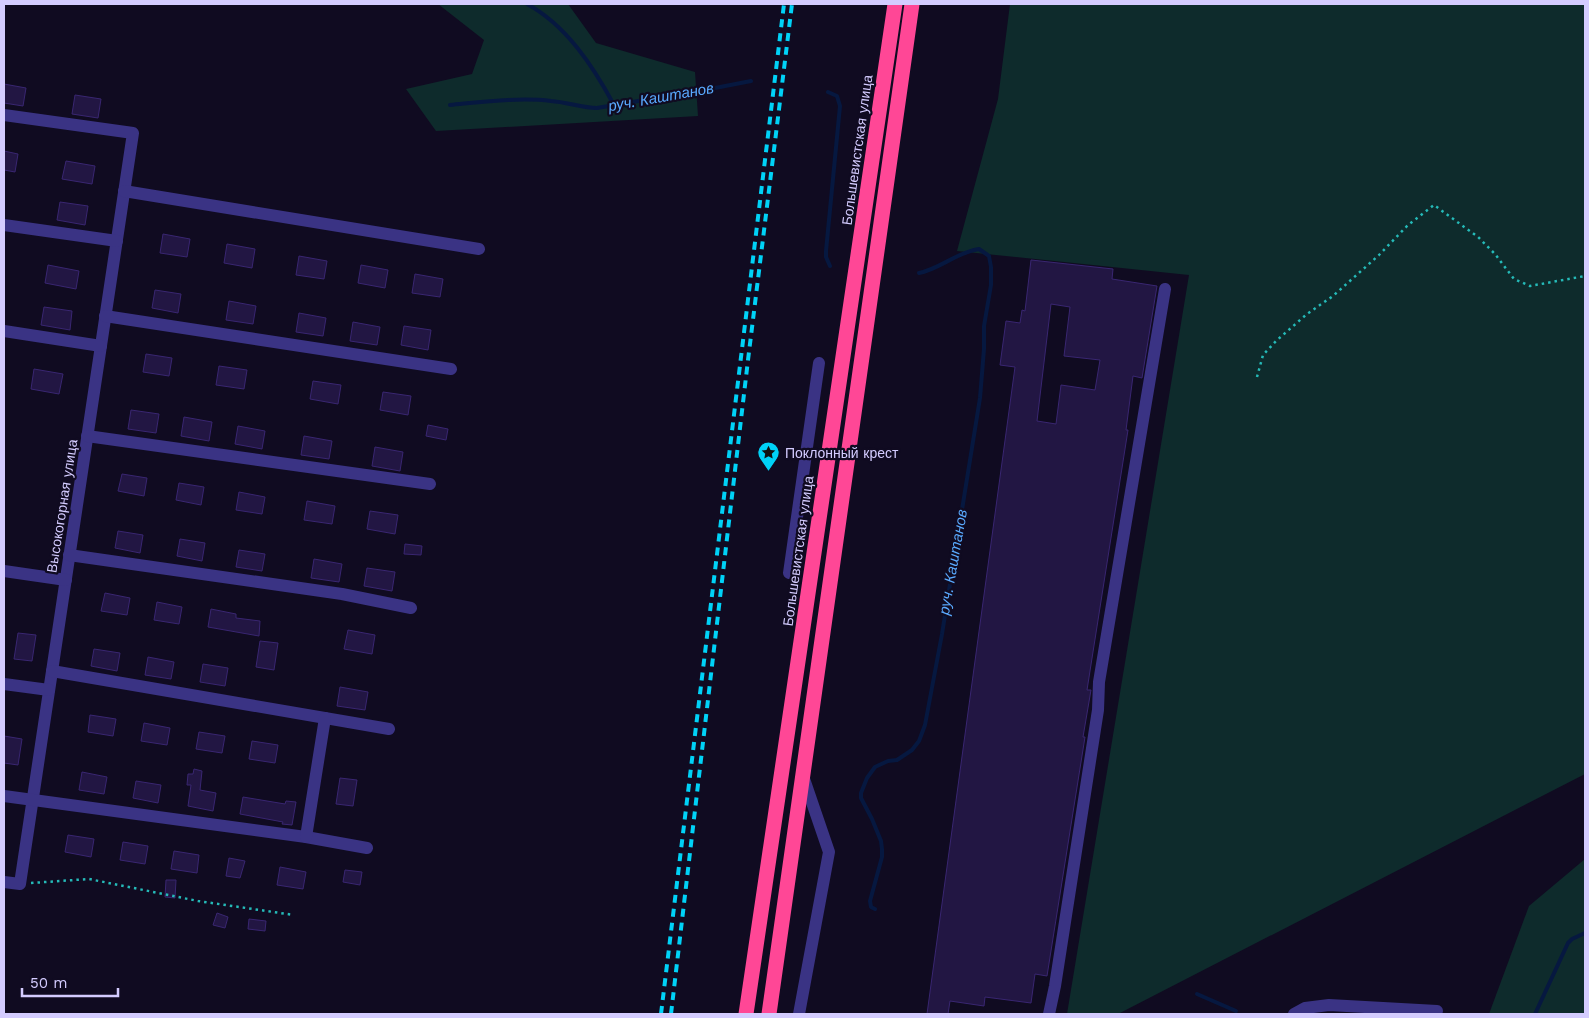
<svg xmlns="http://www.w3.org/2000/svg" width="1589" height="1018" font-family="'Work Sans',sans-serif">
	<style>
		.green { fill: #0e2b2c }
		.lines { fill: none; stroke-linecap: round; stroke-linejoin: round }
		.stream { stroke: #061840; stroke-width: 4 }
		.building { fill: #221643; stroke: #392671; fill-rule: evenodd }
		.path { stroke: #25bab8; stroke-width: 2.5; stroke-dasharray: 2.5 4; stroke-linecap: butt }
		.minor { stroke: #3a3384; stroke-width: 12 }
		.highway { stroke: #ff4796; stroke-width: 15 }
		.rail { stroke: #00d2f7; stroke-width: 4; stroke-dasharray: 8 6; stroke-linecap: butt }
		.labels { text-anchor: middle; stroke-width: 4.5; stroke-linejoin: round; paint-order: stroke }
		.street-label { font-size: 14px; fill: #d4ccff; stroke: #100b21 }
		.poi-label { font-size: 14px; fill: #d4ccff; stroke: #100b21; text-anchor: start }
		.water-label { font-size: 15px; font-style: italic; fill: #5aaaff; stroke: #100b21 }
	</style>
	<rect width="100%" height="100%" fill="#100b21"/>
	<g class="green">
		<polygon points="438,4 568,4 596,43 695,72 698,116 436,131 406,89 472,74 484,40"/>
		<polygon points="1010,4 1585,4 1585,774 1118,1014 1067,1014 1189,275 957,251 998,99"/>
		<polygon points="1585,859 1585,1014 1489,1014 1529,906"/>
	</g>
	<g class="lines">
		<g class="stream">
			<path d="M 527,4 C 566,25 593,66 614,105"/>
			<polyline points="828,92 837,96 840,106 826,251 826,257 830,266"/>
			<path d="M 450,105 C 482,102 520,97 551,101 C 567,102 582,108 597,108 L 715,88 L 751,81"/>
			<path d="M 875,909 L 871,907 L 870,901 L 882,857 L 882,849 L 881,841 L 872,819 L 861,798 L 861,793 L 867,778 L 875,767 L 888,761 L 897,760 L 912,750 L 919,741 L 925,725 L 942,634 L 980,398 L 984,349 L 984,326 L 991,285 L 991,267 L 989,256 L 979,249 C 957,252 940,269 919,273"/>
			<polyline points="1197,994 1236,1011"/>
			<polyline points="1535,1014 1568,943 1572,939 1585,933"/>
		</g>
	</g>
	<g class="building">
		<polygon points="4,84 26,88 23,106 4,103"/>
		<polygon points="75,95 101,99 98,118 72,114"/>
		<polygon points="4,151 18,154 15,172 4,170"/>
		<polygon points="66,161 95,166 92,184 62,179"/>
		<polygon points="60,202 88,206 85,225 57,220"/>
		<polygon points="163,234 190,239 187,257 160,253"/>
		<polygon points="227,244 255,249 252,268 224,263"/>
		<polygon points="299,256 327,261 324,279 296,275"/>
		<path d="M 1031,260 L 1113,269 L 1112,279 L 1157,286 L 1142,378 L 1133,376 L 1126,430 L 1128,430 L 1087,690 L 1091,690 L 1083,737 L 1085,737 L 1047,976 L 1035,974 L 1031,1003 L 985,997 L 984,1006 L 950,1001 L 948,1014 L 927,1014 L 1015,367 L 1000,365 L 1006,321 L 1020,323 L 1022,310 L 1025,311 ZM 1051,304 L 1070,307 L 1064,356 L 1100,360 L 1095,390 L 1061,385 L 1056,424 L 1037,421 Z"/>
		<polygon points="48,265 79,271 76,289 45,283"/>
		<polygon points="361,265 388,270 385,288 358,283"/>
		<polygon points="415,274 443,279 440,297 412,293"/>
		<polygon points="155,290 181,294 178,313 152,308"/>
		<polygon points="229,301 256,306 253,324 226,320"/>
		<polygon points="44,307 72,311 70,330 41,325"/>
		<polygon points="299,313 326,318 323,336 296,332"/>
		<polygon points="353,322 380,327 377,345 350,341"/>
		<polygon points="404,326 431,330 428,350 401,345"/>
		<polygon points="146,354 172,358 169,376 143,372"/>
		<polygon points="219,366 247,370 244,389 216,385"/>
		<polygon points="34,369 63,374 59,394 31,389"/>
		<polygon points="313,381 341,385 338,404 310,399"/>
		<polygon points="383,392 411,396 408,415 380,410"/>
		<polygon points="131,410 159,414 156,433 128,429"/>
		<polygon points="184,417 212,422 209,441 181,436"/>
		<polygon points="428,425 448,429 446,440 426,436"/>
		<polygon points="238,426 265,431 262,449 235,444"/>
		<polygon points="304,436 332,441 329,459 301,455"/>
		<polygon points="375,447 403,452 400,471 372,466"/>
		<polygon points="122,474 147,478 144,496 118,491"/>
		<polygon points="179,483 204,487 201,505 176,500"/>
		<polygon points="239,492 265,497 262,514 236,510"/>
		<polygon points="307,501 335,506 332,524 304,520"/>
		<polygon points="370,511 398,515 395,534 367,529"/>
		<polygon points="118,531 143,535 140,553 115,548"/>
		<polygon points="180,539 205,543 202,561 177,556"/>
		<polygon points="405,544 422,546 421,555 404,554"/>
		<polygon points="239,550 265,554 262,571 236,567"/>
		<polygon points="314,559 342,564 339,582 311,578"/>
		<polygon points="367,568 395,572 392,591 364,586"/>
		<polygon points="105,593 130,598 127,615 101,611"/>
		<polygon points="157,602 182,607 179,624 154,620"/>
		<polygon points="211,609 236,614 236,618 260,621 259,636 208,627"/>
		<polygon points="348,630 375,635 372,654 344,649"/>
		<polygon points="18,633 36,635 32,661 14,659"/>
		<polygon points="260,641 278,643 274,670 256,667"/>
		<polygon points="94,649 120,653 117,671 91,666"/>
		<polygon points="148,657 174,662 171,679 145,675"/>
		<polygon points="203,664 228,668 225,686 200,682"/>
		<polygon points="340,687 368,692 365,710 337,706"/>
		<polygon points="90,715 116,719 113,736 88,732"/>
		<polygon points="144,723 170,728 167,745 141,741"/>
		<polygon points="199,732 225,736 222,753 196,749"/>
		<polygon points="4,736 22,739 18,765 4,763"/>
		<polygon points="252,741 278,745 275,763 249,759"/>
		<polygon points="194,769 202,771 200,790 216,793 213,811 188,806 191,785 187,785 188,774 193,774"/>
		<polygon points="82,772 107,777 104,794 79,790"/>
		<polygon points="340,778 357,780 353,806 336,804"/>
		<polygon points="136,781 161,785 158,803 133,798"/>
		<polygon points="243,797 285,804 286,801 296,802 292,825 282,824 283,822 240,814"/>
		<polygon points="68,835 94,839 91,857 65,852"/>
		<polygon points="123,842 148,846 145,864 120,860"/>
		<polygon points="174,851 199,855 197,873 171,869"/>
		<polygon points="229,858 245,861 240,878 226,876"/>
		<polygon points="280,867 306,872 303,889 277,885"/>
		<polygon points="345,870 362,872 360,885 343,882"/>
		<polygon points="166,880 176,880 175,898 165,897"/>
		<polygon points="217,913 228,917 225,928 213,925"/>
		<polygon points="249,919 266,921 265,931 248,929"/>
	</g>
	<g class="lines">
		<g class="path">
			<polyline points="1257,377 1263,355 1276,341 1307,314 1333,296 1379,255 1408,225 1434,205 1478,237 1495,254 1514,279 1530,286 1585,276"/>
			<polyline points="31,883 89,879 198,901 294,915"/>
		</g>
		<g class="minor">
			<polyline points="4,115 133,133 20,884 4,882"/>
			<polyline points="124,191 479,249"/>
			<polyline points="4,225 117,241"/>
			<polyline points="105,316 451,369"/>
			<polyline points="4,331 101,346"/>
			<polyline points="87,436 430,484"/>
			<polyline points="69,555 342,594 411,608"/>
			<polyline points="4,571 66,580"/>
			<polyline points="789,573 819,363"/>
			<polyline points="52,671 389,729"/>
			<polyline points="4,684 49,690"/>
			<polyline points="4,796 306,837 367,848"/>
			<polyline points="306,837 325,718"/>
			<polyline points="799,1014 829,852 803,776"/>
			<polyline points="1049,1014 1055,986 1098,710 1099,682 1165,289"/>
			<polyline points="1294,1014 1305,1008 1329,1005 1437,1011"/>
		</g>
		<g class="highway">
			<polyline points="746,1014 895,4"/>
			<polyline points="769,1014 912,4"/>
		</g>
		<g class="rail">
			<polyline points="661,1014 784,4"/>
			<polyline points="671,1014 748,360 792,4"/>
		</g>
	</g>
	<defs>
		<symbol id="sight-pin" viewBox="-11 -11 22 30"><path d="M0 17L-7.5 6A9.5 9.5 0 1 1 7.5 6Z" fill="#00d2f7" stroke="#100b21"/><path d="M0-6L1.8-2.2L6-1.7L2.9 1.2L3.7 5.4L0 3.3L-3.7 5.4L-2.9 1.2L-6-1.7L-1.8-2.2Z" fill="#111"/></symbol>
	</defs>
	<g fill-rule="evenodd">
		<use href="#sight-pin" x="756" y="440" width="25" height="34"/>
	</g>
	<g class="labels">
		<g class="street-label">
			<text transform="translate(857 150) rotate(-82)" y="5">Большевистская улица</text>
			<text transform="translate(62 506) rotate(-81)" y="5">Высокогорная улица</text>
			<text transform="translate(798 551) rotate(-82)" y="5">Большевистская улица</text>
		</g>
		<g class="poi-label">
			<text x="785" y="458">Поклонный крест</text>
		</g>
		<g class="water-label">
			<text transform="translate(661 97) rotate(-10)" y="5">руч. Каштанов</text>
			<text transform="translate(953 562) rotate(-80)" y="5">руч. Каштанов</text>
		</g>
	</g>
	<rect width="1589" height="1018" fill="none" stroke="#d4ccff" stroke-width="10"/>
	<path d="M22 988v8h96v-8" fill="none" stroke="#d4ccff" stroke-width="2.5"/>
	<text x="30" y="988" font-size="15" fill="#d4ccff" stroke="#100b21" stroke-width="4" paint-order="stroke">50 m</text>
</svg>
